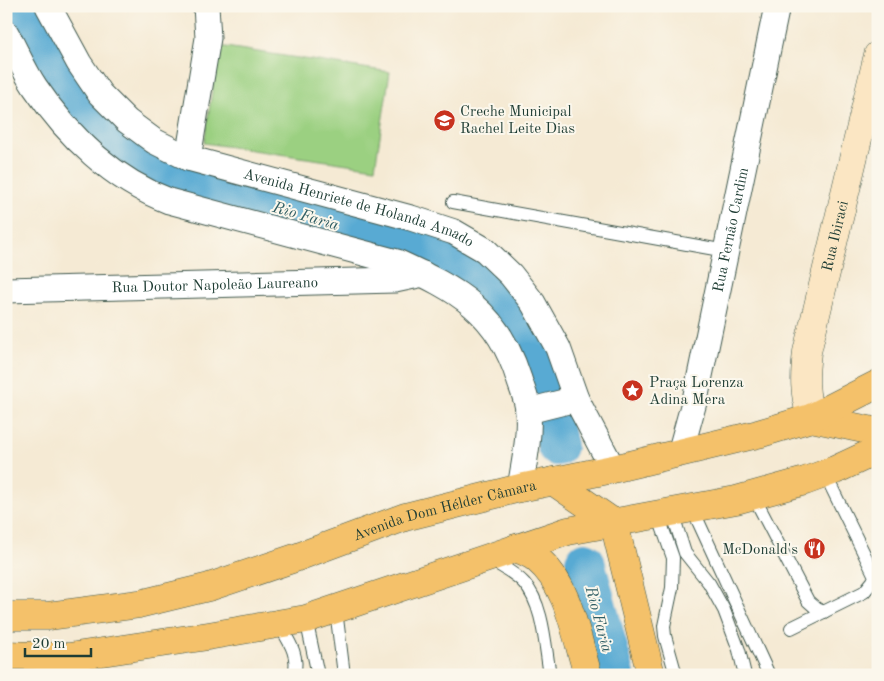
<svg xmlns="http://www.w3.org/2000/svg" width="884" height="681" font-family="'Old Standard TT',serif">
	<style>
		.green { fill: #9bd081; stroke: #5d865a }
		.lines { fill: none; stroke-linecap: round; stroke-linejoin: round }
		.river { stroke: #58aad3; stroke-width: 40 }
		.lane-casing { stroke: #3f574c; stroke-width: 14 }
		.street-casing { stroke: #3f574c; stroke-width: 27 }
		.secondary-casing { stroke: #3f574c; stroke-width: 29 }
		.primary-casing { stroke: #3f574c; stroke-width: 29 }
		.highway-casing { stroke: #3f574c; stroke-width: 29 }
		.lane { stroke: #fff; stroke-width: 12 }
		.street { stroke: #fff; stroke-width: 25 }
		.secondary { stroke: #fbe6c3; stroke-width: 28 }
		.primary { stroke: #f4c16a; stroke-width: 28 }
		.highway { stroke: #f4c16a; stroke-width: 28 }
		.labels { text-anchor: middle; stroke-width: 4; stroke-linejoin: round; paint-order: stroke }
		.poi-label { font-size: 15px; fill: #1f3d34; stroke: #fbf7ec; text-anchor: start }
		.street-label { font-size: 15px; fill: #1f3d34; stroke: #fbf7ec }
		.water-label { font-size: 16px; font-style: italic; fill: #305e64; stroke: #fbf7ec }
	</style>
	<rect width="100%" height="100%" fill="#fbf7ec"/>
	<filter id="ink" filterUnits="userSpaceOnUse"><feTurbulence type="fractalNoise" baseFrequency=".02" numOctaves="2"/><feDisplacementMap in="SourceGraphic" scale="10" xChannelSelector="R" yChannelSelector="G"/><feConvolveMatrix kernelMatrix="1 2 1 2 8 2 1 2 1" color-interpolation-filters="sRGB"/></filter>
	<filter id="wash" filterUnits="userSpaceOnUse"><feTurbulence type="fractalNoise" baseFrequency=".0096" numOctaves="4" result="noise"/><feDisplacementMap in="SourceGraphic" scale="20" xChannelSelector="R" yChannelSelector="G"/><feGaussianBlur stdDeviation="1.12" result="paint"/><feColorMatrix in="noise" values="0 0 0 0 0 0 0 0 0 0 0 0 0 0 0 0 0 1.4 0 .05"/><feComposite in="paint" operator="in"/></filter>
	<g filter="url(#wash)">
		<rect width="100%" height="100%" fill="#f5ead4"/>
		<polygon class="green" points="219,46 390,72 375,168 204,143"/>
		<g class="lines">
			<g class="river">
				<polyline points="18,6 50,67 79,110 123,149 171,176 433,252 474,275 507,308 536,350 557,446"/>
				<polyline points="585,562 615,675"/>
			</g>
		</g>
	</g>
	<g filter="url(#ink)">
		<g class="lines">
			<defs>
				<g id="lane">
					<polyline points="453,202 726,251"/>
					<polyline points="753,495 808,601 817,609 824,612"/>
					<polyline points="692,508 769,675"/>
					<polyline points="672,512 685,553 709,583 724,610 739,650 745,675"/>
					<polyline points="658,515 673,558 672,588 664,626 665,636 676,675"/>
					<path d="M 489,559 C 501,566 515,573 524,583 C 544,605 545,647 550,675"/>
					<polyline points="336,610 344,675"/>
					<polyline points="306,619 318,675"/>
					<path d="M 278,623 C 288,640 300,655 294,675"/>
					<polyline points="791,628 864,592 873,581 875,576 825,474"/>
				</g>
				<g id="street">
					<path id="s1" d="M 48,6 L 79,63 L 100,94 L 127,121 L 154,141 L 188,158 L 411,218 L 454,232 L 485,250 L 511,275 L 533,303 L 558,348 L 576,399 L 613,469"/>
					<path d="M 6,33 C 16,51 24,71 35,87 C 68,136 113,180 169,201 L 397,262 C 458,290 498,311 519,379 C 522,389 528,401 528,412 C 530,437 524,463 520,488"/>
					<polyline points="188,158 208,38 206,6"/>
					<path id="s2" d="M 6,290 L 395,280 L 423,274"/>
					<polyline points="528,411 576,399"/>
					<path id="s3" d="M 680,453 L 696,395 L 777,6"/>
				</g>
				<g id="secondary">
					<path id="s4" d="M 811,418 C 804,393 804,378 807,352 L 878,55"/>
				</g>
				<g id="primary">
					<polyline points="811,418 878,432"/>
					<path id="s5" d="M 6,616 L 48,616 L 139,604 L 209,587 L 295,558 L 405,517 L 520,488 L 613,469 L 758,434 L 811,418 L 878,384"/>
					<polyline points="6,655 69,657 208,636 306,619 568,531 736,500 805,481 835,470 878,450"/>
				</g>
				<g id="highway">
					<polyline points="553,481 614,523 651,675"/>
					<path d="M 516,548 C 523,551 531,554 537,559 C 569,585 576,637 588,675"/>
				</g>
			</defs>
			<use href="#lane" class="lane-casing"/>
			<use href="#street" class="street-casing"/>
			<use href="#secondary" class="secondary-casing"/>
			<use href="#primary" class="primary-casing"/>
			<use href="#highway" class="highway-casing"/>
			<use href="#lane" class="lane"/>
			<use href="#street" class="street"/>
			<use href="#secondary" class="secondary"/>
			<use href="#primary" class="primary"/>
			<use href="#highway" class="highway"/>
		</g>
	</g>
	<defs>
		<symbol id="school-disc" viewBox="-11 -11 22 22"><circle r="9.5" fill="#c8321e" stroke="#fbf7ec"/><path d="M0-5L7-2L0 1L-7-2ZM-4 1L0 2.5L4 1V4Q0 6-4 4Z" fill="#fff"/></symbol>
		<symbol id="sight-disc" viewBox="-11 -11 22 22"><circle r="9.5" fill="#c8321e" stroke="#fbf7ec"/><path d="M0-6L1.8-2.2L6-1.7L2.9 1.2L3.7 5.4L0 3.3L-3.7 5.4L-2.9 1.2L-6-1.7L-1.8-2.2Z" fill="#fff"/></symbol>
		<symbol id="restaurant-disc" viewBox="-11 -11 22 22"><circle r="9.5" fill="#c8321e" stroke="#fbf7ec"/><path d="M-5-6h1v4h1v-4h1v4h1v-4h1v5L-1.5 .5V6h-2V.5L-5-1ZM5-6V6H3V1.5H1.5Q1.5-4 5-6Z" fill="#fff"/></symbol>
	</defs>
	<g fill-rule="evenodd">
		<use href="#school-disc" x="432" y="108" width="25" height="25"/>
		<use href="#sight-disc" x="620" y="378" width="25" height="25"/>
		<use href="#restaurant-disc" x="802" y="536" width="25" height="25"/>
	</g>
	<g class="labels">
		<g class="poi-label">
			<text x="460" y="116">Creche Municipal<tspan x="460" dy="17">Rachel Leite Dias</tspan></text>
			<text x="649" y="387">Praça Lorenza<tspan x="649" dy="17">Adina Mera</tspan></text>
			<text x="798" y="554" text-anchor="end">McDonald's</text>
		</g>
		<g class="street-label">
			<text dy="5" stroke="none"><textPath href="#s1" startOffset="390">Avenida Henriete de Holanda Amado</textPath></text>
			<text dy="5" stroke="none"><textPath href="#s3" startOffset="229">Rua Fernão Cardim</textPath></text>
			<text dy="5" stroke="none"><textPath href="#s4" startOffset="186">Rua Ibiraci</textPath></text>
			<text dy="5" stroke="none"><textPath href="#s2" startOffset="209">Rua Doutor Napoleão Laureano</textPath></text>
			<text dy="5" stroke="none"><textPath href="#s5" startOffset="454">Avenida Dom Hélder Câmara</textPath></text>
		</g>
		<g class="water-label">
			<text transform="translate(306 215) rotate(16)" y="6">Rio Faria</text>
			<text transform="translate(600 619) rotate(75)" y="6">Rio Faria</text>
		</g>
	</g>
	<rect width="884" height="681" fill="none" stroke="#fbf7ec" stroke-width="25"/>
	<path d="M25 648v8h66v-8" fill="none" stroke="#1f3d34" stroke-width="2.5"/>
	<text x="32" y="648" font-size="15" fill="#1f3d34" stroke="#fbf7ec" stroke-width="4" paint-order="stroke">20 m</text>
</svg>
